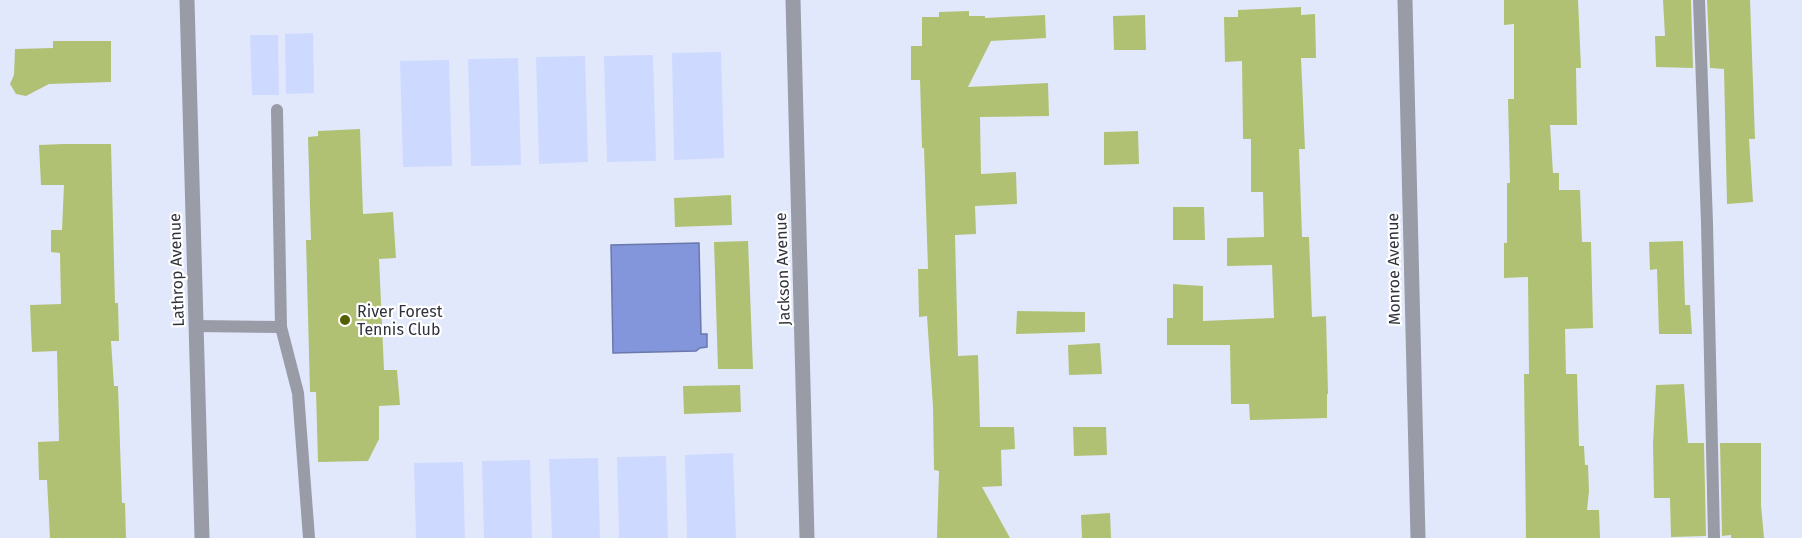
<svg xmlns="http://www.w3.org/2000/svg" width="1802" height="538" font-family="'Fira Sans',sans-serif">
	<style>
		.green { fill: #cdd9fe }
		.water { fill: #8396db; stroke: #6a78ab; stroke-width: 1.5 }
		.building { fill: #b1c173 }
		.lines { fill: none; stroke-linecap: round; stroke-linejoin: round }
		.service { stroke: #999ca7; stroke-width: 12 }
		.minor { stroke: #999ca7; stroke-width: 15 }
		.tertiary { stroke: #999ca7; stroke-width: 15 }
		.poi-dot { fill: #536000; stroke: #fff; stroke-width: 2 }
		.labels { text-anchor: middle; stroke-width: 4.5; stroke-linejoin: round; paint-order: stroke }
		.street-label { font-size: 16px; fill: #2f323c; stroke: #fff }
		.poi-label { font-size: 16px; fill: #2f323c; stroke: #fff; text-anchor: start }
	</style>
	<rect width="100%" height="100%" fill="#e2e8fc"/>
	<g class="green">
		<polygon points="313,33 314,93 286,94 285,34"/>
		<polygon points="250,35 278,35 279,95 252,95"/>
		<polygon points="721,52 724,158 674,160 672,53"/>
		<polygon points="653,55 656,161 607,162 604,56"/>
		<polygon points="585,56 588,162 539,164 536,57"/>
		<polygon points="518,58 521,165 471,166 468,59"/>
		<polygon points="449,60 452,166 403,167 400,61"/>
		<polygon points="733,453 736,538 687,538 685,455"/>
		<polygon points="666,456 668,538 619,538 617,457"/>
		<polygon points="598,458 600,538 552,538 549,459"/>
		<polygon points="530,460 532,538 484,538 482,461"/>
		<polygon points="463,462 465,538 416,538 414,463"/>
	</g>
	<polygon class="water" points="699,243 701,334 707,334 707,347 700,348 696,351 613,353 611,245"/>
	<g class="building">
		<polygon points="1504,0 1578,0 1581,68 1576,68 1577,125 1550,125 1553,173 1559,173 1559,190 1580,190 1582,242 1591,242 1593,328 1565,329 1566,374 1577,374 1579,446 1584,446 1585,465 1588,465 1589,491 1587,510 1599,510 1600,538 1526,538 1524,374 1529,374 1528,277 1504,278 1504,243 1507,243 1507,183 1510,183 1508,99 1514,99 1514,24 1504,25"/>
		<polygon points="1663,0 1691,0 1693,68 1656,67 1655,36 1665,36"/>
		<polygon points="1707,0 1750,0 1755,139 1749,139 1753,202 1727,204 1724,69 1710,68"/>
		<polygon points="1301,7 1301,15 1315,14 1316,58 1301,58 1305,149 1299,149 1302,237 1309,237 1312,317 1326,316 1328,394 1327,394 1327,418 1250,420 1249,404 1231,404 1230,345 1167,345 1167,318 1173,318 1173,284 1203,286 1203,321 1274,318 1272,265 1227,266 1227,238 1264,237 1263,192 1251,192 1251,139 1243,139 1242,61 1225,62 1224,17 1238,17 1238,10"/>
		<polygon points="969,11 969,16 985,16 985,18 1045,15 1046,38 991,41 968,87 1048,83 1049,116 980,117 981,174 1016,172 1017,204 975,206 976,234 955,235 958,356 978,355 980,427 1014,427 1015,449 1001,450 1002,486 982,487 1010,538 937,538 939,471 934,470 933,407 927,316 919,317 918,269 928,269 924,148 922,148 920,80 911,80 911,46 922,46 922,17 939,17 939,12"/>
		<polygon points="1145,15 1146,50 1114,50 1113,16"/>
		<polygon points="53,41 111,41 111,82 49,84 26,96 16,94 10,84 14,75 15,49 53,48"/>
		<polygon points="360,129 363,214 393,212 396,258 379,259 384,370 397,370 400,405 379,406 379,439 368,461 318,462 316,392 310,392 306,240 311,240 308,137 318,136 318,131"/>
		<polygon points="1138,131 1139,164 1104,165 1104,132"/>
		<polygon points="63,144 111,144 115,303 118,303 119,341 111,341 114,386 118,386 122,503 125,503 126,538 50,538 47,480 39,480 38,442 59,441 57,351 32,352 30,305 61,304 60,253 51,252 51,230 62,230 64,185 41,185 39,145"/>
		<polygon points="731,195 732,225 675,227 674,198"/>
		<polygon points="1173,207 1204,207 1205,240 1173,240"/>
		<polygon points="748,241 753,369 718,369 714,242"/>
		<polygon points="1683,241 1685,305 1690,305 1692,334 1659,334 1657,269 1650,270 1649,242"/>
		<polygon points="1017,311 1085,312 1085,332 1016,334"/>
		<polygon points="1100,343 1102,374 1069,375 1068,345"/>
		<polygon points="1684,384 1688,443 1704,443 1706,536 1671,537 1670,498 1654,498 1653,444 1656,385"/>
		<polygon points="740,385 741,412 684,414 683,386"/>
		<polygon points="1073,427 1106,427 1107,455 1074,456"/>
		<polygon points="1720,443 1761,443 1761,505 1764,538 1731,538 1731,535 1722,536"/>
		<polygon points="1110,513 1111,538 1082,538 1081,515"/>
	</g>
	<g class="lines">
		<g class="service">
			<polyline points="1699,0 1707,223 1714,538"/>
			<polyline points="277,110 281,327 298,393 309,538"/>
			<polyline points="196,326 281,327"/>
		</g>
		<g class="minor">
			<polyline points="793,0 807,538"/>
			<polyline points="1405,0 1418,538"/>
		</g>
		<polyline class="tertiary" points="187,0 202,538"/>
	</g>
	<circle class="poi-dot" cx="345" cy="320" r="6"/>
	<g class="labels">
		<g class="street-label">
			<text transform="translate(782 269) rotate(-92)" y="6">Jackson Avenue</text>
			<text transform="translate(1393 269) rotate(-91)" y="6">Monroe Avenue</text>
			<text transform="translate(176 270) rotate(-92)" y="6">Lathrop Avenue</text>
		</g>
		<g class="poi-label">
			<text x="357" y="317">River Forest<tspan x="357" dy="18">Tennis Club</tspan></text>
		</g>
	</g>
</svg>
